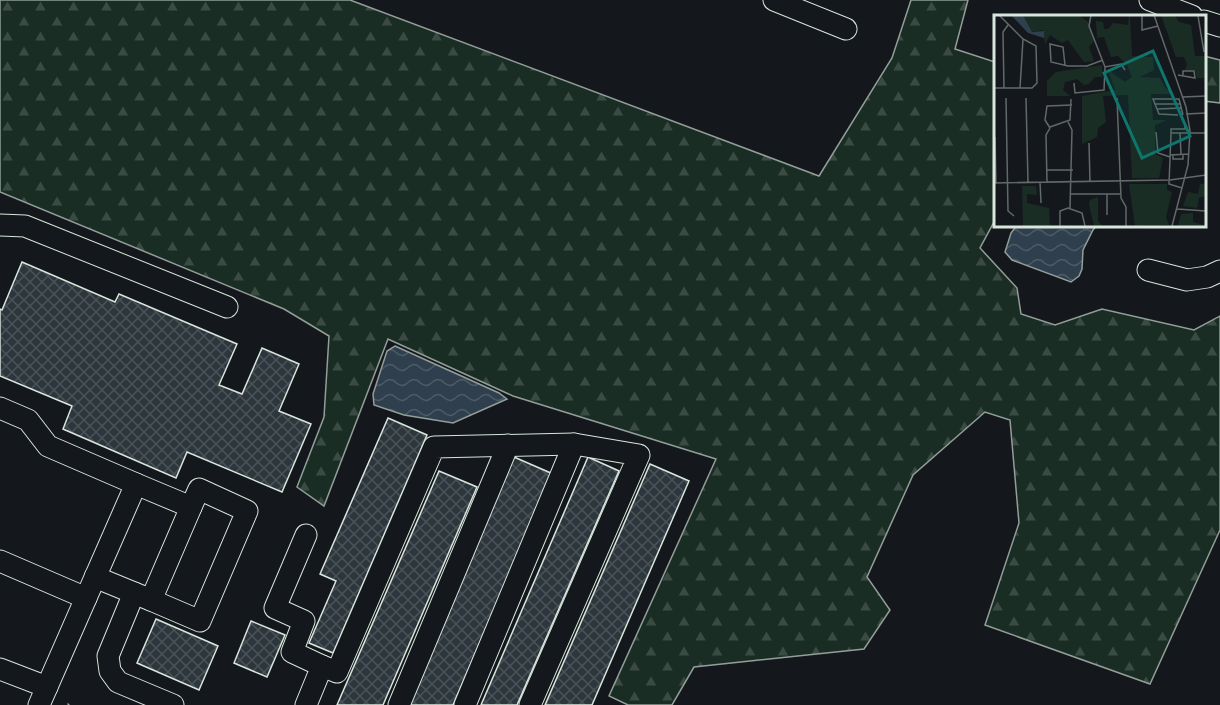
<svg xmlns="http://www.w3.org/2000/svg" width="1220" height="705" font-family="'Noto Sans',sans-serif">
	<style>
		.forest { fill: url(#forest-firs); stroke: #939e99; stroke-width: 1.5 }
		.water { fill: url(#water-waves); stroke: #939e99; stroke-width: 1.5 }
		.building { fill: url(#building-cross-hatch); stroke: #d8e6dc; stroke-width: 1.5 }
		.lines { fill: none; stroke-linecap: round; stroke-linejoin: round }
		.minor-casing { stroke: #d8e6dc; stroke-width: 23 }
		.path { stroke: #9da8a2; stroke-width: 3; stroke-dasharray: 4.5 3; stroke-linecap: butt }
		.minor { stroke: #14181c; stroke-width: 21 }
		.inset-road { fill: none; stroke: #626a69; stroke-width: 1.5 }
		.view { fill: #0f766e; fill-opacity: 0.15; stroke: #0f766e; stroke-width: 3 }
		.inset-edge { fill: none; stroke: #d8e6dc; stroke-width: 3 }
	</style>
	<defs>
		<pattern id="forest-firs" width="22" height="20" patternUnits="userSpaceOnUse" patternTransform="scale(1.5)"><rect width="22" height="20" fill="#1a2d24"/><path d="M5 1l3.5 6h-7zM16 11l3.5 6h-7z" fill="#3b4b43"/></pattern>
		<pattern id="water-waves" width="16" height="10" patternUnits="userSpaceOnUse" patternTransform="scale(1.5)"><rect width="16" height="10" fill="#2f3f4d"/><path d="M0 5q4-4 8 0t8 0" fill="none" stroke="#4c5b66"/></pattern>
		<pattern id="building-cross-hatch" width="8" height="8" patternUnits="userSpaceOnUse" patternTransform="scale(1.5)"><rect width="8" height="8" fill="#2c363c"/><path d="M0 0l8 8M0 8l8-8" fill="none" stroke="#4a5358"/></pattern>
	</defs>
	<rect width="100%" height="100%" fill="#14181c"/>
	<g class="forest">
		<polygon points="0,0 350,0 819,176 892,58 911,0 968,0 955,49 995,62 995,220 980,248 1017,288 1021,314 1055,325 1102,309 1194,330 1220,316 1220,530 1150,684 985,625 1019,523 1010,420 985,412 913,475 867,577 890,610 864,649 694,667 672,705 628,705 609,696 716,459 513,396 388,339 324,506 297,487 324,417 329,336 284,309 0,192"/>
		<polygon points="1204,56 1220,60 1220,103 1204,101"/>
	</g>
	<g class="water">
		<polygon points="1017,225 1097,225 1093,230 1083,250 1082,269 1079,276 1071,282 1012,260 1005,252 1011,233"/>
		<polygon points="395,346 499,393 507,399 453,423 404,415 374,405 373,394 387,351"/>
	</g>
	<g class="building">
		<polygon points="22,262 115,302 119,294 237,344 219,385 242,394 262,348 299,364 279,411 311,424 282,492 187,452 176,478 63,429 72,406 0,376 0,309 2,310"/>
		<polygon points="388,418 427,435 333,653 309,643 336,581 320,574"/>
		<polygon points="514,457 553,474 453,705 407,705"/>
		<polygon points="588,457 619,471 517,705 481,705"/>
		<polygon points="650,464 689,481 592,705 545,705"/>
		<polygon points="439,471 477,487 383,705 337,705"/>
		<polygon points="156,619 218,646 199,690 137,663"/>
		<polygon points="251,621 285,635 267,677 234,663"/>
	</g>
	<g class="lines">
		<defs>
			<g id="minor">
				<polyline points="774,0 846,29"/>
				<polyline points="1150,0 1192,16"/>
				<polyline points="1204,21 1220,26"/>
				<polyline points="0,225 25,226 227,307"/>
				<polyline points="1148,270 1187,280 1207,277 1220,271"/>
				<polyline points="0,408 28,420 48,446 136,484"/>
				<polyline points="0,561 86,598"/>
				<polyline points="95,577 134,593"/>
				<polyline points="151,600 200,621 247,511 199,489 191,507"/>
				<polyline points="322,666 337,672 434,447 574,444 639,455 530,705"/>
				<polyline points="0,669 47,687"/>
				<polyline points="39,705 136,484 191,507 151,600 134,593 108,656 110,671 118,682 173,705"/>
				<polyline points="306,705 322,666 292,652 304,621 275,608 306,535"/>
				<polyline points="399,705 508,445"/>
				<polyline points="465,705 574,444"/>
			</g>
		</defs>
		<use href="#minor" class="minor-casing"/>
		<polyline class="path" points="68,705 69,704"/>
		<use href="#minor" class="minor"/>
	</g>
	<g transform="translate(994 15)">
		<rect width="212" height="212" fill="#14181c"/>
		<path d="M 29,0 L 85,0 L 94,7 L 100,26 L 95,32 L 100,46 L 90,47 L 74,25 L 68,28 L 56,20 L 51,29 L 49,15 L 38,17 ZM 135,0 L 142,0 L 136,2 L 138,41 L 159,42 L 160,55 L 146,62 L 166,63 L 172,74 L 177,74 L 177,79 L 157,79 L 159,105 L 173,105 L 161,110 L 161,139 L 169,143 L 165,163 L 138,163 L 134,80 L 109,81 L 112,107 L 104,113 L 103,122 L 88,129 L 88,81 L 121,75 L 114,55 L 131,67 L 138,62 L 133,50 L 124,41 L 117,42 L 110,22 L 103,23 L 102,6 L 109,7 L 110,14 L 114,14 L 119,8 L 134,10 ZM 167,0 L 180,0 L 185,7 L 197,10 L 201,41 L 211,41 L 211,63 L 203,63 L 201,55 L 191,55 L 193,49 L 190,42 L 182,42 ZM 108,50 L 108,62 L 101,62 L 95,69 L 90,70 L 83,64 L 71,67 L 69,75 L 76,81 L 53,81 L 53,66 L 62,57 ZM 135,169 L 173,169 L 173,175 L 178,177 L 172,202 L 175,210 L 141,211 ZM 206,169 L 211,169 L 211,181 L 205,183 L 203,193 L 189,191 L 194,177 L 204,179 ZM 28,171 L 42,171 L 43,180 L 33,179 L 33,188 L 55,193 L 56,211 L 29,211 ZM 104,182 L 104,206 L 108,211 L 100,211 L 95,190 L 96,185 ZM 199,198 L 199,207 L 210,210 L 211,207 L 211,211 L 184,211 L 187,199 Z" fill="#1a2d24"/>
		<path d="M 17,0 L 29,0 L 38,17 L 50,16 L 50,23 L 34,18 Z" fill="#2f3f4d"/>
		<path class="inset-road" d="M 97,0 L 95,11 L 111,52 L 127,49 L 131,55M 148,0 L 148,15 L 164,11M 160,0 L 192,92 L 196,116 L 194,150 L 178,211M 204,1 L 210,37M 71,50 L 69,32 L 56,29 L 57,47 L 74,51 L 93,51 L 109,45M 184,60 L 201,63 L 200,56 L 189,56 L 189,60M 80,68 L 81,78 L 110,75 L 111,52M 0,73 L 38,73 L 43,68 L 42,31 L 29,24 L 5,0M 10,73 L 9,17 L 14,10M 26,73 L 29,24M 189,82 L 212,81M 12,83 L 14,196 L 20,201M 32,83 L 34,167M 123,83 L 127,183 L 132,192 L 132,211M 161,89 L 186,89M 163,94 L 188,93M 192,99 L 212,98M 184,100 L 165,99 L 159,84 L 185,84 L 189,100M 74,107 L 78,115 L 76,193M 191,108 L 191,114 L 177,114 L 177,118 L 212,118M 56,112 L 76,105 L 77,84M 56,113 L 51,105 L 53,91 L 78,90M 162,117 L 164,138 L 176,142M 177,118 L 175,169 L 188,173M 186,118 L 187,139M 1,122 L 2,168M 95,128 L 96,167M 176,140 L 195,139M 179,140 L 179,144 L 189,144 L 189,139M 52,155 L 79,155M 46,167 L 47,188M 53,167 L 52,120 L 56,113M 0,168 L 176,165 L 212,160M 77,179 L 126,179M 113,179 L 113,200M 183,194 L 212,196M 66,211 L 66,196 L 74,193 L 88,198 L 91,211"/>
		<path class="view" d="M 159,36 L 196,121 L 148,143 L 110,58 Z"/>
		<rect width="212" height="212" class="inset-edge"/>
	</g>
</svg>
